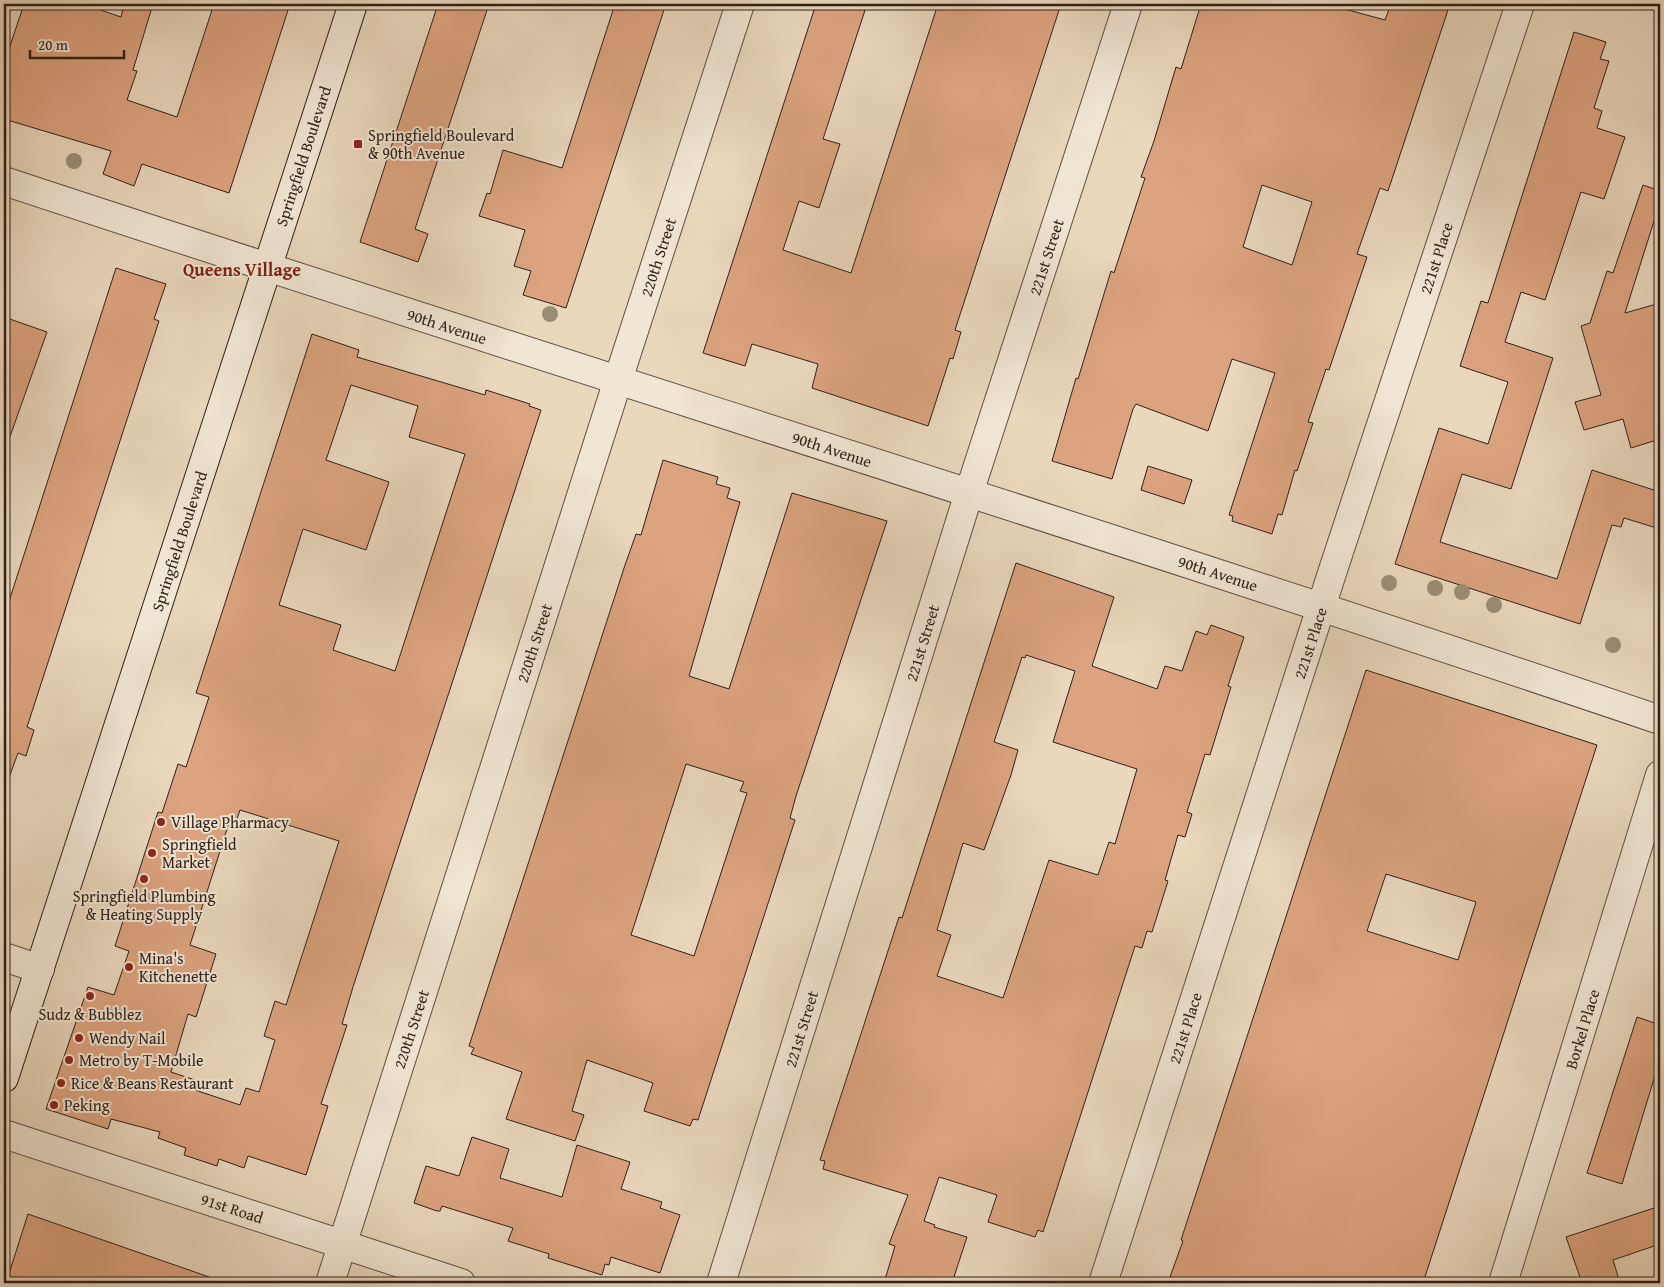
<svg xmlns="http://www.w3.org/2000/svg" width="1664" height="1287" font-family="'Gentium Book Plus',serif">
	<style>
		.building { fill: #dca380; stroke: #2f2019; fill-rule: evenodd }
		.lines { fill: none; stroke-linecap: round; stroke-linejoin: round }
		.street-casing { stroke: #5e4e42; stroke-width: 30 }
		.secondary-casing { stroke: #2f2019; stroke-width: 30 }
		.street { stroke: #f1e6d4; stroke-width: 28 }
		.secondary { stroke: #f1e6d4; stroke-width: 28 }
		.tree { fill: #9a8d76 }
		.poi-dot { fill: #8f2418; stroke: #f1e6d4; stroke-width: 2 }
		.labels { text-anchor: middle; stroke-width: 4; stroke-linejoin: round; paint-order: stroke }
		.poi-label { font-size: 16px; fill: #2f2019; stroke: #f1e6d4; text-anchor: start }
		.street-label { font-size: 16px; fill: #2f2019; stroke: #f1e6d4 }
		.neighbourhood-label { font-size: 18px; font-weight: bold; fill: #7a1f14; stroke: #f1e6d4 }
	</style>
	<rect width="100%" height="100%" fill="#ead8bd"/>
	<filter id="stains"><feTurbulence type="fractalNoise" baseFrequency=".004" numOctaves="4"/><feColorMatrix values="0 0 0 0 .2 0 0 0 0 .09 0 0 0 0 .02 0 0 0 .5 -.17"/></filter>
	<radialGradient id="worn" r=".72"><stop offset=".6" stop-color="#630" stop-opacity="0"/><stop offset="1" stop-color="#630" stop-opacity=".3"/></radialGradient>
	<g class="building">
		<polygon points="24,4 83,4 121,17 124,4 153,4 133,70 137,71 127,100 177,117 214,4 290,4 229,193 142,164 134,186 103,174 111,151 4,119 4,64"/>
		<polygon points="438,4 489,4 415,229 428,234 418,262 360,242"/>
		<polygon points="615,4 666,4 566,308 523,295 531,271 514,266 525,230 479,216 487,193 490,194 503,150 562,168"/>
		<polygon points="816,4 867,4 823,139 840,144 819,208 799,201 783,250 851,273 938,4 1061,4 955,330 961,332 953,359 950,358 928,426 812,388 818,364 752,344 745,366 703,353"/>
		<path d="M 1201,4 L 1326,4 L 1385,20 L 1391,4 L 1444,4 L 1443,8 L 1448,10 L 1388,191 L 1380,188 L 1357,254 L 1367,257 L 1329,370 L 1326,369 L 1308,422 L 1313,423 L 1297,471 L 1295,470 L 1282,515 L 1278,514 L 1272,534 L 1232,521 L 1233,516 L 1229,515 L 1275,373 L 1232,359 L 1208,431 L 1136,404 L 1133,409 L 1112,479 L 1052,461 L 1076,378 L 1078,379 L 1111,271 L 1114,273 L 1145,178 L 1141,177 L 1154,141 L 1176,67 L 1181,69 ZM 1262,185 L 1312,202 L 1292,265 L 1243,247 Z"/>
		<polygon points="1574,32 1606,42 1600,59 1609,61 1594,108 1602,111 1597,128 1625,137 1604,199 1581,192 1545,300 1521,292 1505,342 1553,358 1511,489 1462,474 1440,542 1557,579 1592,470 1660,492 1660,529 1624,518 1621,527 1612,525 1580,624 1395,564 1439,428 1488,444 1508,382 1460,366 1481,301 1488,303"/>
		<polygon points="1643,185 1660,191 1660,202 1625,313 1660,303 1660,439 1631,448 1623,419 1584,430 1575,402 1601,395 1581,326 1590,323 1607,271 1613,273"/>
		<polygon points="116,268 166,284 154,319 159,321 27,727 34,730 26,756 18,753 7,783 4,783 4,617"/>
		<polygon points="4,317 47,332 7,445 4,444"/>
		<path d="M 312,334 L 359,350 L 357,357 L 485,395 L 486,390 L 530,404 L 529,406 L 541,410 L 353,987 L 342,1024 L 347,1025 L 321,1104 L 328,1106 L 306,1175 L 248,1156 L 244,1168 L 219,1159 L 217,1166 L 184,1155 L 186,1148 L 158,1138 L 160,1132 L 111,1119 L 108,1129 L 46,1109 L 88,987 L 114,995 L 129,951 L 115,946 L 158,812 L 162,813 L 178,764 L 186,767 L 209,697 L 196,693 ZM 351,385 L 418,406 L 409,437 L 465,454 L 395,671 L 333,650 L 341,625 L 279,605 L 303,529 L 366,550 L 389,482 L 326,460 ZM 240,810 L 339,841 L 286,1005 L 275,1001 L 264,1036 L 275,1040 L 259,1092 L 246,1088 L 240,1105 L 192,1089 L 195,1080 L 171,1072 L 188,1014 L 196,1017 L 216,954 L 190,945 L 229,823 L 235,825 Z"/>
		<path d="M 663,460 L 718,477 L 716,484 L 730,488 L 727,498 L 740,502 L 689,676 L 729,689 L 792,493 L 887,521 L 796,796 L 790,818 L 795,820 L 698,1120 L 693,1119 L 690,1126 L 644,1111 L 653,1083 L 587,1060 L 572,1111 L 584,1115 L 575,1141 L 506,1119 L 522,1072 L 471,1054 L 474,1048 L 469,1046 L 625,565 L 636,534 L 641,535 ZM 686,764 L 744,782 L 740,791 L 747,793 L 694,956 L 631,935 Z"/>
		<polygon points="1148,466 1192,480 1184,504 1141,490"/>
		<path d="M 1016,563 L 1114,597 L 1092,666 L 1157,689 L 1165,666 L 1182,671 L 1196,631 L 1207,635 L 1211,625 L 1244,637 L 1228,686 L 1231,687 L 1210,755 L 1205,754 L 1187,812 L 1192,814 L 1185,837 L 1178,835 L 1165,880 L 1168,881 L 1152,932 L 1147,931 L 1142,948 L 1135,946 L 1043,1232 L 1038,1230 L 1035,1237 L 988,1222 L 997,1195 L 939,1177 L 924,1221 L 935,1225 L 934,1227 L 967,1237 L 952,1283 L 884,1283 L 895,1246 L 889,1244 L 908,1195 L 823,1169 L 825,1161 L 820,1160 L 899,917 L 902,918 ZM 1026,655 L 1075,671 L 1053,742 L 1137,769 L 1115,844 L 1109,842 L 1098,875 L 1049,860 L 1003,998 L 937,976 L 951,935 L 937,930 L 963,843 L 984,850 L 1011,775 L 1018,750 L 994,742 L 1022,657 L 1025,658 Z"/>
		<path d="M 1366,670 L 1597,745 L 1423,1283 L 1187,1283 L 1170,1277 L 1183,1241 L 1181,1240 ZM 1386,874 L 1476,902 L 1458,960 L 1367,931 Z"/>
		<polygon points="1637,1017 1660,1025 1660,1059 1622,1184 1587,1173"/>
		<polygon points="472,1137 509,1149 500,1178 562,1197 577,1145 630,1162 621,1189 662,1202 660,1208 680,1215 660,1273 611,1257 609,1265 605,1264 602,1275 548,1258 549,1254 508,1241 513,1228 442,1206 440,1211 437,1211 414,1203 426,1166 459,1176"/>
		<polygon points="1660,1206 1660,1244 1613,1260 1620,1283 1582,1283 1566,1237"/>
		<polygon points="28,1214 215,1279 214,1283 6,1283"/>
	</g>
	<g class="lines">
		<defs>
			<g id="street">
				<path d="M 4,181 C 555,363 1110,534 1660,720"/>
				<polyline points="4,957 40,969"/>
				<polyline points="4,1134 461,1283"/>
				<polyline points="330,1283 618,380 740,4"/>
				<polyline points="721,1283 969,493 1128,4"/>
				<polyline points="1103,1283 1334,567 1520,4"/>
				<polyline points="1503,1283 1660,775"/>
			</g>
			<polyline id="secondary" points="4,1078 353,4"/>
		</defs>
		<use href="#street" class="street-casing"/>
		<use href="#secondary" class="secondary-casing"/>
		<use href="#street" class="street"/>
		<use href="#secondary" class="secondary"/>
	</g>
	<g class="tree">
		<circle cx="74" cy="161" r="8"/>
		<circle cx="550" cy="314" r="8"/>
		<circle cx="1389" cy="583" r="8"/>
		<circle cx="1435" cy="588" r="8"/>
		<circle cx="1462" cy="592" r="8"/>
		<circle cx="1494" cy="605" r="8"/>
		<circle cx="1613" cy="645" r="8"/>
	</g>
	<g class="poi-dot">
		<rect x="353" y="139" width="10" height="10" rx="2.5"/>
		<circle cx="161" cy="822" r="5"/>
		<circle cx="152" cy="853" r="5"/>
		<circle cx="144" cy="879" r="5"/>
		<circle cx="129" cy="967" r="5"/>
		<circle cx="90" cy="996" r="5"/>
		<circle cx="79" cy="1038" r="5"/>
		<circle cx="69" cy="1060" r="5"/>
		<circle cx="61" cy="1083" r="5"/>
		<circle cx="54" cy="1105" r="5"/>
	</g>
	<g class="labels">
		<g class="poi-label">
			<text x="368" y="141">Springfield Boulevard<tspan x="368" dy="18">&amp; 90th Avenue</tspan></text>
			<text x="171" y="828">Village Pharmacy</text>
			<text x="162" y="850">Springfield<tspan x="162" dy="18">Market</tspan></text>
			<text x="144" y="902" text-anchor="middle">Springfield Plumbing<tspan x="144" dy="18">&amp; Heating Supply</tspan></text>
			<text x="139" y="964">Mina's<tspan x="139" dy="18">Kitchenette</tspan></text>
			<text x="90" y="1020" text-anchor="middle">Sudz &amp; Bubblez</text>
			<text x="89" y="1044">Wendy Nail</text>
			<text x="79" y="1066">Metro by T-Mobile</text>
			<text x="71" y="1089">Rice &amp; Beans Restaurant</text>
			<text x="64" y="1111">Peking</text>
		</g>
		<g class="street-label">
			<text transform="translate(303 156) rotate(-72)" y="6">Springfield Boulevard</text>
			<text transform="translate(658 257) rotate(-72)" y="6">220th Street</text>
			<text transform="translate(1046 257) rotate(-72)" y="6">221st Street</text>
			<text transform="translate(1436 258) rotate(-72)" y="6">221st Place</text>
			<text transform="translate(447 326) rotate(18)" y="6">90th Avenue</text>
			<text transform="translate(832 449) rotate(18)" y="6">90th Avenue</text>
			<text transform="translate(179 541) rotate(-72)" y="6">Springfield Boulevard</text>
			<text transform="translate(1218 573) rotate(18)" y="6">90th Avenue</text>
			<text transform="translate(534 643) rotate(-72)" y="6">220th Street</text>
			<text transform="translate(922 643) rotate(-73)" y="6">221st Street</text>
			<text transform="translate(1310 643) rotate(-72)" y="6">221st Place</text>
			<text transform="translate(1185 1028) rotate(-72)" y="6">221st Place</text>
			<text transform="translate(411 1029) rotate(-72)" y="6">220th Street</text>
			<text transform="translate(801 1029) rotate(-73)" y="6">221st Street</text>
			<text transform="translate(1582 1029) rotate(-73)" y="6">Borkel Place</text>
			<text transform="translate(232 1208) rotate(18)" y="6">91st Road</text>
		</g>
		<g class="neighbourhood-label">
			<text x="242" y="276">Queens Village</text>
		</g>
	</g>
	<rect width="1664" height="1287" fill="none" stroke="#ead8bd" stroke-width="20"/>
	<rect x="5" y="5" width="1654" height="1277" fill="none" stroke="#2f2019" stroke-width="2.5"/>
	<rect x="10" y="10" width="1644" height="1267" fill="none" stroke="#2f2019"/>
	<path d="M30 50v8h94v-8" fill="none" stroke="#2f2019" stroke-width="2.5"/>
	<text x="38" y="50" font-size="15" fill="#2f2019" stroke="#f1e6d4" stroke-width="4" paint-order="stroke">20 m</text>
	<rect width="100%" height="100%" filter="url(#stains)"/>
	<rect width="100%" height="100%" fill="url(#worn)"/>
</svg>
